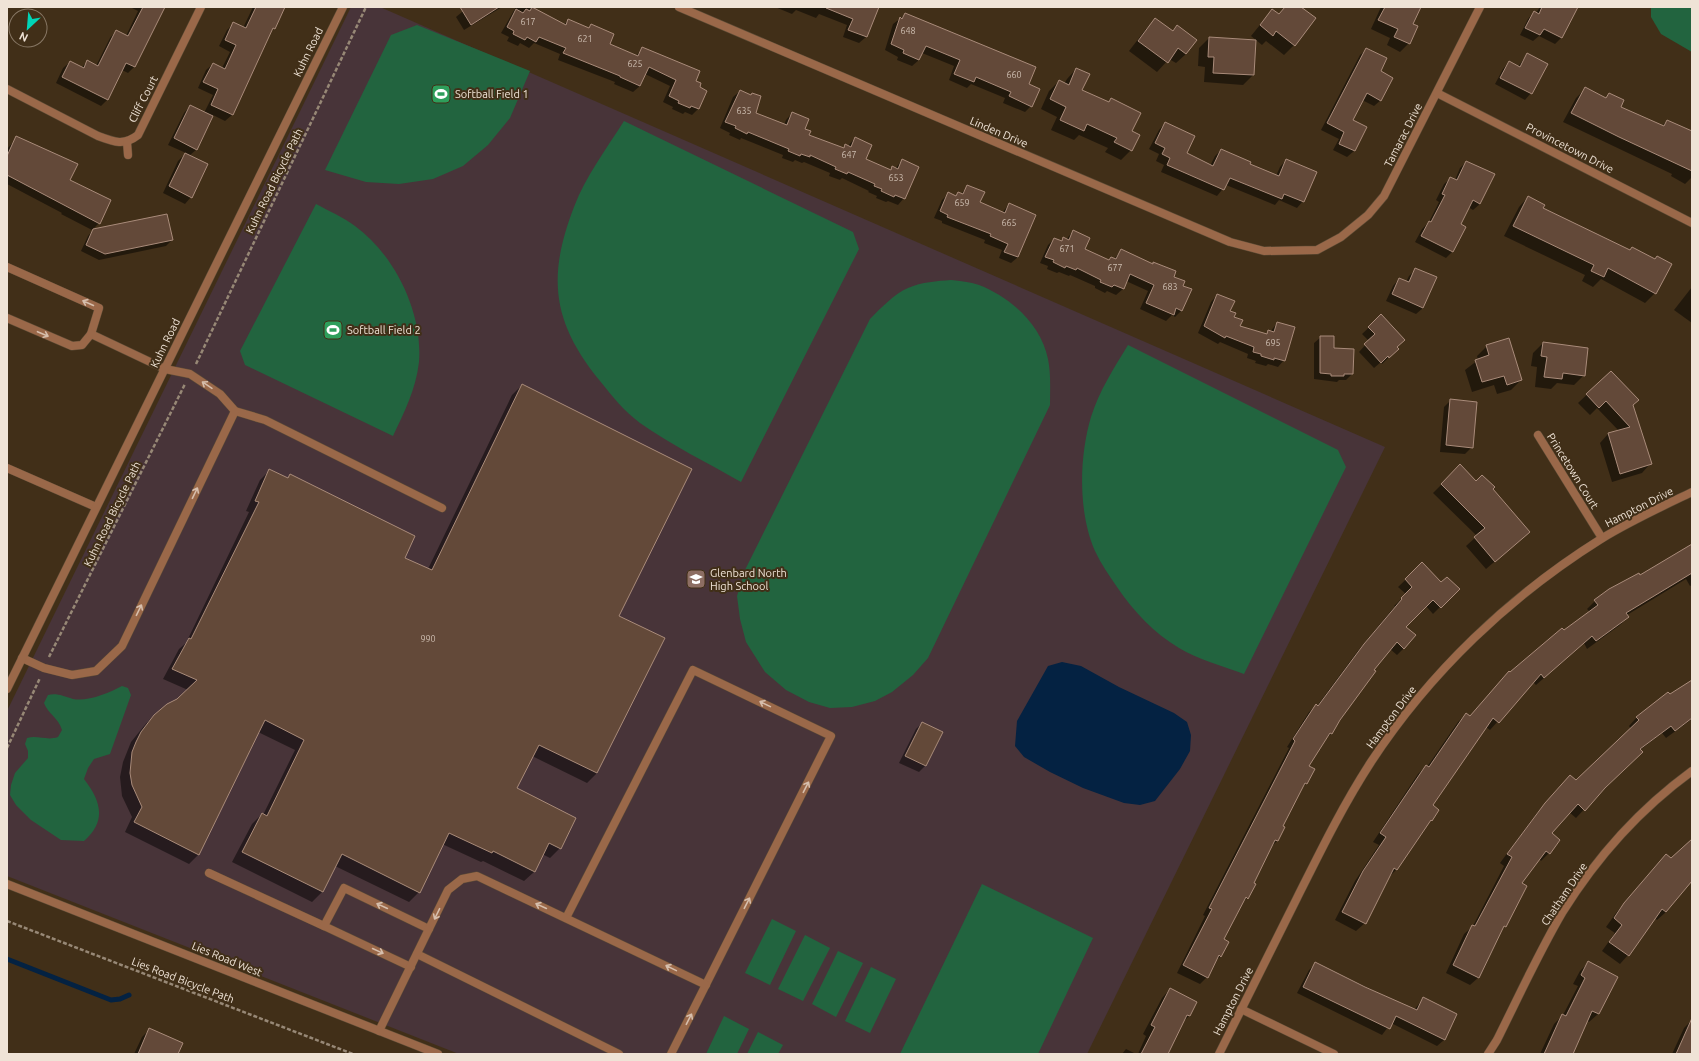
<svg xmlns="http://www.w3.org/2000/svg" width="1699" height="1061" font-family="Ubuntu,sans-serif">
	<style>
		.education { fill: #483439 }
		.green { fill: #22643f }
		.water { fill: #042242 }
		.shadow { fill: #0007 }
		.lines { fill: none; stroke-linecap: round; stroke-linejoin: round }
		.stream { stroke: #042242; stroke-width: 5 }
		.building { fill: #634939; stroke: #a98b7a }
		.service-casing { stroke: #5d4c36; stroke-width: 9 }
		.minor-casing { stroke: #5d4c36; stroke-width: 9 }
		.tertiary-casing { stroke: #5d4c36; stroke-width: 9 }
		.path { stroke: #978876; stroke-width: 2.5; stroke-dasharray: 4 2; stroke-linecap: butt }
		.service { stroke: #9a6849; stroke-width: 8 }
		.minor { stroke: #9a6849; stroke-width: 8 }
		.tertiary { stroke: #9a6849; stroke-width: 8 }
		.oneway { stroke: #d6beac }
		.labels { text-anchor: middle; stroke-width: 4; stroke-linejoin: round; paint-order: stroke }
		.number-label { font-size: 9px; fill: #ccbcaf }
		.street-label { font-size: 11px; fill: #efe3d6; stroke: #412f18 }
		.poi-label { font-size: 11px; fill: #efe3d6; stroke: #412f18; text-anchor: start }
	</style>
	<rect width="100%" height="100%" fill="#412f18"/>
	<polygon class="education" points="351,7 380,7 1385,447 1087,1054 459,1054 7,876 7,711"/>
	<g class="green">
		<polygon points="1651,7 1692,7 1692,52 1661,34 1651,17"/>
		<polygon points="417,25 530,71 510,118 488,145 463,166 433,179 399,184 366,182 325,170 391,35"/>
		<path d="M 624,121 L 853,232 L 859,249 L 741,482 C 708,463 671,445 640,423 C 624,411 612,396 600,381 C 552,322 547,277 574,207 C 585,177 607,148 624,121 Z"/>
		<path d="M 316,204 C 329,211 343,217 355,226 C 395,255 423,313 419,362 C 416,389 404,413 393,436 L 245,365 L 240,351 Z"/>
		<path d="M 951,280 C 960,281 970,282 979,285 C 1010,297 1041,324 1048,359 C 1051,374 1050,389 1050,405 L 928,658 L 913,675 L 892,692 L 875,701 L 852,707 L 830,708 L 809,702 L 786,690 L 765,672 L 746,642 L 740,619 L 737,596 L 745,570 L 870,319 C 881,308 894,294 908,288 C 922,282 937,281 951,280 Z"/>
		<path d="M 1128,345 L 1338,450 L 1346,467 L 1244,674 C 1225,667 1197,659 1179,648 C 1154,633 1134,612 1117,587 C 1109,575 1101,564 1095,551 C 1078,513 1079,457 1091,417 C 1099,391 1114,368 1128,345 Z"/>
		<path d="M 122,686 L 128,688 L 131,695 L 110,754 L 94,759 L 88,768 L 84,779 C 101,801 107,821 84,841 L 61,840 L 31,820 L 16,805 L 10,795 L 11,785 L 15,773 L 28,758 L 28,751 L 25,744 L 27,738 C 38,735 47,741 58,737 L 62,730 C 58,717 48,714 44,703 L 48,695 C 57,693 63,696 73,699 C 87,702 109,693 122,686 Z"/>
		<polygon points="982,884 1093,938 1038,1054 900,1054"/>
		<polygon points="772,919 796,931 770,985 745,973"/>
		<polygon points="805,935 830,948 803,1001 778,989"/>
		<polygon points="838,951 863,963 836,1017 812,1004"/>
		<polygon points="871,967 896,979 870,1033 845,1021"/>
		<polygon points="724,1016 749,1029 737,1054 706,1054"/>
		<polygon points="758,1032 783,1045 778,1054 747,1054"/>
	</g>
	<polygon class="water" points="1062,662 1081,666 1119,687 1174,713 1187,722 1191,735 1190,751 1180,769 1155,801 1140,805 1124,803 1083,788 1050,772 1024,757 1015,746 1017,721 1048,666"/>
	<g class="shadow">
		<polygon points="130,7 164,7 134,67 128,73 122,70 108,99 101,106 56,83 63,68 70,62 81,68 87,62 96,66 110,38 116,31 126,36 138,11"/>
		<polygon points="253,7 284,7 274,28 270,32 232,115 225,121 213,115 197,149 189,156 191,197 185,204 163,193 178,161 186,153 168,145 184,113 190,106 204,113 213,95 198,88 206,70 213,64 222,68 230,52 219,46 227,30 234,23 243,28"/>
		<polygon points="468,7 502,7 464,30 456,17"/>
		<polygon points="516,7 530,7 564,25 568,20 588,29 591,25 608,44 636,56 643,48 695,81 698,88 706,91 698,109 692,115 685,112 683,114 672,109 673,107 663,102 670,86 645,74 640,86 633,92 614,84 615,82 558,60 560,54 534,43 529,48 520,43 518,46 507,41 509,37 501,33"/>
		<polygon points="775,7 878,7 866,37 859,43 843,37 847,25 819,14 816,18 796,10 792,14"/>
		<polygon points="1285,7 1299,7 1294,45 1284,55 1266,41 1262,45 1251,36 1272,10 1278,15"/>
		<polygon points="1381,7 1420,7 1411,24 1409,43 1400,52 1387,45 1390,38 1371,29"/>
		<polygon points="1540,7 1577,7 1562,37 1555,44 1539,36 1533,41 1520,35 1528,19 1534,12 1536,13"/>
		<polygon points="905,15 1027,85 1031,106 1025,112 1003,103 1005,98 971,84 967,88 949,80 954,66 922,53 919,60 912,66 897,60 898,57 885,50 893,24"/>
		<polygon points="1156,20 1172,32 1177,26 1186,54 1176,63 1169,59 1157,72 1129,51 1146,29"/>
		<polygon points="1209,38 1255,41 1253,75 1243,85 1204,82 1205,67 1198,66 1199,48"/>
		<polygon points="1367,49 1379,72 1381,100 1374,106 1362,100 1352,121 1365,127 1354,151 1347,157 1333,150 1339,139 1321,130 1360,55"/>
		<polygon points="1527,54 1531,93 1525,100 1495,84 1503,69 1509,62 1518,67"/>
		<polygon points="1076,69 1081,91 1108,103 1111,100 1131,132 1131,150 1121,160 1105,152 1108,148 1079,135 1074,140 1051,130 1057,117 1041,109 1049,91 1059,81 1064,84 1067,79"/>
		<polygon points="1585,89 1605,99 1610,94 1619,108 1662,126 1667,121 1692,136 1692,177 1685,184 1671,176 1672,174 1563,122 1576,98"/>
		<polygon points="740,91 755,113 784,125 786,120 792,113 808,136 843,148 846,145 848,146 855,138 865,160 889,171 892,168 895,169 902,160 904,198 898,205 888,201 886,202 876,198 877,196 868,192 869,191 842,178 840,180 829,176 830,173 804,162 802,163 795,160 793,162 782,158 783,155 741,138 740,140 729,135 730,133 720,128 733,97"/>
		<polygon points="1165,123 1185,154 1210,166 1215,156 1221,150 1249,165 1276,176 1280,167 1286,160 1303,201 1297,208 1279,200 1275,205 1226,185 1217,196 1161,172 1164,165 1156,161 1159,154 1149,149 1159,130"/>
		<polygon points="17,138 69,181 99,223 92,230 61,214 62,213 7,184 7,149"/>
		<polygon points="1466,162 1480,204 1473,210 1468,207 1459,224 1452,252 1446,258 1415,242 1422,229 1429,222 1439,202 1436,200 1444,184 1451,178 1455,180 1460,168"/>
		<polygon points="968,186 979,203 1002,213 1009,204 1035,215 1018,257 1011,263 999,258 1002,250 984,243 985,240 942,223 942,221 934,218 942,200 949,193 955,196 958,193 961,194"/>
		<polygon points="1528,197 1542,208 1629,251 1654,260 1655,293 1645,303 1601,279 1593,287 1582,281 1585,275 1504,236 1519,207"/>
		<polygon points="93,230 172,240 166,246 99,260 81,251 88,236"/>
		<polygon points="1073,231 1084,250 1108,261 1114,259 1121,251 1152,265 1154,263 1182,286 1182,310 1175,317 1172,315 1166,321 1140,309 1148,291 1126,281 1123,289 1116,295 1107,291 1105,293 1095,288 1095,286 1070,275 1069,276 1059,272 1057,273 1047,269 1048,266 1040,263 1048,245 1054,239 1061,242 1064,239 1066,240"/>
		<polygon points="1416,269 1423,308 1416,314 1386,301 1393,286 1399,279 1406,282 1409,276"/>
		<polygon points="1692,287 1692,323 1674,310"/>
		<polygon points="1217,295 1239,327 1265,335 1270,332 1277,323 1284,360 1278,367 1268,364 1266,366 1255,363 1256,361 1247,358 1248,354 1220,342 1218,344 1198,333 1211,302"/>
		<polygon points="1381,316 1396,348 1391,355 1382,364 1381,362 1374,368 1359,352 1369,341 1362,334"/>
		<polygon points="1321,337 1333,349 1352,374 1346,380 1339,380 1337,382 1314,379 1314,343"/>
		<polygon points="1543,343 1584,375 1574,385 1557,383 1551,389 1535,387 1537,367 1531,366 1533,353"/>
		<polygon points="1487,346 1521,380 1511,390 1497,394 1494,385 1472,392 1465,370 1478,360 1477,356"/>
		<polygon points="1611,372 1632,405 1650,464 1642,473 1612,482 1600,443 1608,434 1619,431 1597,408 1590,415 1578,403"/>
		<polygon points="522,385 618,617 597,773 587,783 532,756 515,789 560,848 550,858 542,854 534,872 524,881 483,861 481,862 442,844 419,892 409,902 335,866 322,892 312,902 232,862 252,824 262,814 263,815 295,750 258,732 199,854 189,864 125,832 132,817 122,796 120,777 123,762 131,742 144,726 154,715 178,700 188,690 163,679 179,649 186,643 249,512 246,511 260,480 270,470 404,558 428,569 512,395"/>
		<polygon points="1451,400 1472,447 1465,454 1440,452 1444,407"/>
		<polygon points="1460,466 1476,482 1491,488 1529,532 1486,569 1466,546 1477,536 1433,493"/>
		<polygon points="1692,544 1692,585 1690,586 1686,579 1627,615 1628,617 1620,625 1587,649 1584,643 1536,685 1533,682 1490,730 1486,727 1431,805 1431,820 1425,826 1396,870 1388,878 1365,923 1356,931 1335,920 1355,881 1379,845 1373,842 1418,774 1426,766 1427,767 1458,722 1466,714 1470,717 1509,672 1510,673 1590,612 1587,609 1595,601 1640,577"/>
		<polygon points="1422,564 1441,584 1458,589 1433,614 1426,606 1405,628 1404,648 1397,655 1390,649 1372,670 1331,734 1324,740 1307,766 1307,783 1300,789 1282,826 1284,827 1277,841 1271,847 1252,883 1247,898 1241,904 1223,940 1221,956 1214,962 1207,977 1200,984 1177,973 1205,916 1203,915 1289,748 1287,747 1309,712 1316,705 1317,706 1357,652 1395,606 1394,606 1406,594 1398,587"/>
		<polygon points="1692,681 1692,719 1666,738 1662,733 1640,750 1576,818 1569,812 1550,834 1549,853 1541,861 1539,859 1521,883 1505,926 1501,930 1479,977 1470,985 1446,973 1464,934 1473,926 1504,866 1500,863 1537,813 1562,784 1576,781 1631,729 1629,726 1637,717"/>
		<polygon points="922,723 942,733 925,766 919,772 899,763 916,729"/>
		<polygon points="1692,840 1692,878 1666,912 1657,920 1655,918 1628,955 1620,964 1602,951 1615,933 1606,927 1616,913 1658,863 1666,855 1671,859"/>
		<polygon points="1316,963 1414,1010 1423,999 1456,1015 1444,1040 1437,1046 1391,1023 1382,1035 1297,993 1309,970"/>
		<polygon points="1588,963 1617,977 1598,1014 1589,1022 1587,1021 1572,1054 1540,1054 1554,1024 1563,1015 1578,986 1573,984 1580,971"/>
		<polygon points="1170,989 1189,1016 1183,1022 1167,1053 1168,1054 1138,1054 1146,1036 1143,1034 1162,998"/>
		<polygon points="1692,1020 1692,1054 1672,1054 1684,1028"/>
		<polygon points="150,1029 178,1052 182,1054 134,1054 142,1037"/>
		<polygon points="1126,1049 1136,1054 1122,1054"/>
	</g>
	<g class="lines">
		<polyline class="stream" points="7,959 111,1000 120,999 129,995"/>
	</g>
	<g class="building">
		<polygon points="143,7 165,7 135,67 126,63 108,100 62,77 70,61 84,68 87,60 98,66 116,30 128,36"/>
		<polygon points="256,7 285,7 275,29 273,28 233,115 211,105 218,89 203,82 213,63 225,69 236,45 225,40 233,22 246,28"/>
		<polygon points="460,7 499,7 471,25"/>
		<polygon points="532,7 566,25 568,19 589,28 591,24 614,34 610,44 638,56 642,47 700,71 696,81 701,83 700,87 707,91 699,109 691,106 690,108 678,103 679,101 669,96 676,80 649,67 640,86 620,77 620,76 563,53 566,48 539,37 536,42 527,37 525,40 513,34 514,31 507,27 516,9 523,13 526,9 530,11"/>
		<polygon points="826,7 879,7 867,37 848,30 853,19 826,8"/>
		<polygon points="1285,7 1301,7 1316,18 1295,46 1276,31 1273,36 1260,25 1272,9 1279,14"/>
		<polygon points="1385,7 1421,7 1413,24 1418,26 1410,44 1394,37 1398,29 1378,20"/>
		<polygon points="1542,7 1578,7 1562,38 1544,29 1540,35 1525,28 1534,11 1539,14"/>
		<polygon points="905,13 1036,67 1029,84 1040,89 1032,107 1009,96 1011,92 976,77 974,82 954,74 960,60 926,46 919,60 903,53 904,50 891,44 900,17 902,19"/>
		<polygon points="1155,18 1173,31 1177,25 1197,40 1186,54 1178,48 1168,63 1138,41"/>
		<polygon points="1209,37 1256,40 1254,75 1213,73 1214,57 1208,57"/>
		<polygon points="1366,48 1387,58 1381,71 1393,78 1381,101 1367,93 1353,120 1367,127 1355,151 1339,144 1344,132 1327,123"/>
		<polygon points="1527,53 1548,64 1532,94 1500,78 1509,61 1520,67"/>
		<polygon points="1076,68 1090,74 1082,90 1109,102 1111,98 1141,113 1132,131 1140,135 1132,151 1114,142 1117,138 1087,124 1084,131 1060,120 1066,107 1050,99 1059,80 1069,85"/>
		<polygon points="1585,87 1606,98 1609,93 1624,100 1621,107 1664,126 1667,120 1692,131 1692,171 1619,137 1571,113"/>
		<polygon points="740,90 751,95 752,93 761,96 756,113 787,125 792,112 809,119 805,129 811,131 809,135 844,148 845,144 851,147 855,137 872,145 866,159 891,170 892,166 898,169 902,159 919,167 905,199 895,195 894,197 881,191 882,189 874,186 875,184 848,172 847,174 835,169 836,167 810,155 810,157 801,154 800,156 788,151 789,149 748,132 747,134 735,128 736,126 725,122"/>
		<polygon points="190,105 213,116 197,150 174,138"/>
		<polygon points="1165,122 1195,136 1187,153 1213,166 1221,149 1251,162 1250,164 1279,176 1286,159 1317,172 1304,202 1284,194 1282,199 1230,178 1224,190 1167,165 1170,158 1162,154 1165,148 1155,143"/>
		<polygon points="16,136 78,164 70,180 111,200 100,224 7,175 7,156"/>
		<polygon points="185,153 208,164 192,198 169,186"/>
		<polygon points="1466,161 1495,174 1480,204 1473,200 1461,224 1466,227 1453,252 1421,236 1429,221 1431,222 1445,195 1442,194 1450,177 1457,180"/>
		<polygon points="967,185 985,192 980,202 1005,213 1009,203 1036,215 1018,257 1004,252 1008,244 990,236 991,234 947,217 948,215 940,211 948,192 956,196 958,192 963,194"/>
		<polygon points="1528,196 1545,205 1543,208 1630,250 1632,247 1655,259 1657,256 1672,264 1656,294 1608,268 1604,277 1591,271 1594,265 1513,226"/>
		<polygon points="167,214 173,240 105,254 86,245 93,229"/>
		<polygon points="1073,230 1090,238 1085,249 1109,260 1111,257 1116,259 1121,249 1153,264 1153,262 1176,271 1174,277 1185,281 1183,286 1192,289 1182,311 1176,308 1174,315 1146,303 1154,285 1130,274 1124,289 1114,285 1112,287 1100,282 1101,280 1077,268 1076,270 1066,266 1065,268 1053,262 1054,260 1045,257 1054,238 1062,241 1063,237 1069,240"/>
		<polygon points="1415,268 1437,277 1423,308 1392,294 1399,278 1409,282"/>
		<polygon points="1217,294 1235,301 1230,311 1236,313 1234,317 1243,320 1240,326 1267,334 1268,330 1274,332 1277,322 1295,327 1285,361 1274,358 1274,360 1261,356 1261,354 1253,352 1254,347 1226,336 1225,338 1204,326"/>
		<polygon points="1381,314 1405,340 1397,347 1399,349 1389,358 1388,356 1381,363 1364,344 1375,334 1368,327"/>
		<polygon points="1320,336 1334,336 1334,348 1354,349 1353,374 1344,374 1344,376 1331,376 1331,374 1320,373"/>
		<polygon points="1509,338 1522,380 1507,385 1504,376 1482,382 1475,360 1489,355 1486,345"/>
		<polygon points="1543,342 1588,348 1585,376 1563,373 1562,379 1544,377 1547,357 1541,356"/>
		<polygon points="1611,371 1639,400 1633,405 1652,464 1620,474 1608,433 1630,427 1606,401 1599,408 1586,394"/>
		<polygon points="522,384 692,469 619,616 665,638 597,773 539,745 517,788 576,818 561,849 549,843 535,872 493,851 492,853 449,833 420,893 342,854 323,892 242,852 262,813 267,816 304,740 265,720 199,855 134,822 142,807 132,785 130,773 132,752 136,742 141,732 154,715 167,704 177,699 197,680 172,669 189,638 191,639 259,502 255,501 269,469 288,478 290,474 415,536 405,558 432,570"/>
		<polygon points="1450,399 1477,402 1473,448 1446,445"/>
		<polygon points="1460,464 1476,481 1482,475 1495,487 1493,489 1530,532 1495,562 1474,537 1485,528 1441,484"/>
		<polygon points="1692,544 1692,573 1626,613 1629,617 1596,641 1592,636 1544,678 1541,674 1499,723 1493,718 1433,805 1439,810 1432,821 1431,820 1397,870 1394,868 1366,924 1342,912 1363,871 1386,837 1380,833 1426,765 1429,767 1466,713 1470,716 1509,671 1510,672 1562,628 1564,630 1598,605 1594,600 1609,589 1639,573 1640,575"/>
		<polygon points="1422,562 1441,582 1447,577 1460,589 1441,608 1433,600 1406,627 1416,635 1404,649 1397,642 1374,670 1376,671 1340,720 1332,734 1330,733 1309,766 1315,769 1307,784 1305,783 1283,826 1285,827 1278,841 1275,840 1254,883 1256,884 1248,899 1246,897 1224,939 1229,942 1221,957 1219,955 1208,978 1183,965 1212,909 1209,908 1295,741 1293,739 1316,704 1318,706 1364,644 1402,599 1401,598 1412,587 1405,579"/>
		<polygon points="1692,680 1692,718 1675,731 1671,726 1640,749 1643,752 1605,788 1585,811 1578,804 1552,833 1560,840 1550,854 1546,851 1522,883 1527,886 1506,927 1504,926 1479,978 1453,965 1472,925 1475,926 1512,857 1507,854 1545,803 1570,775 1576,780 1639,720 1636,717 1668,692 1670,694"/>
		<polygon points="922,722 943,732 926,766 905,756"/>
		<polygon points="1692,839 1692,881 1666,912 1662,909 1629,956 1609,942 1622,925 1614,918 1624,903 1666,854 1671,858"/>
		<polygon points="1588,961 1618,977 1599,1014 1592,1011 1573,1054 1544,1054 1562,1014 1566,1016 1585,978 1581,975"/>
		<polygon points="1315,962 1365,987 1417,1010 1423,997 1457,1014 1445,1040 1396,1016 1390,1029 1303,987"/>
		<polygon points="1170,988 1197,1002 1190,1016 1187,1015 1168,1054 1141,1054 1155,1027 1151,1025"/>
		<polygon points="1692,1018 1692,1054 1676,1054"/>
		<polygon points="149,1028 183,1043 178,1054 138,1054"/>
	</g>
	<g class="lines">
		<defs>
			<g id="service">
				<polyline points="7,267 99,308 91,334 82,345 72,346 7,318"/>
				<polyline points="235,411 265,420 442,508"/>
				<polyline points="7,468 96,507"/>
				<polyline points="22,658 44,668 72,675 96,671 122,646 235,411 220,394 190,374 165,369 91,334"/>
				<polyline points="209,873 324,926"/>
				<polyline points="566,918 693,670 831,736 671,1054"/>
				<polyline points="417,954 619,1054"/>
				<polyline points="411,967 324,926 344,888 429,929"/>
				<polyline points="379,1031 448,890 462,879 477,876 706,985"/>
			</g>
			<g id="minor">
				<polyline points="679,7 1230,242 1264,251 1317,250 1341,237 1368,215 1384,196 1480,7"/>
				<path d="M 7,89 L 98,136 C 114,142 124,146 138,135 L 201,7"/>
				<polyline points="1437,93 1692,223"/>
				<polyline points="127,142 128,155"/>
				<polyline points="1538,435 1602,538"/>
				<polyline points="7,689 343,7"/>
				<polyline points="1241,1009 1334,1054"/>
				<path d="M 1219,1054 C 1245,1002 1271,950 1297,898 C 1320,852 1343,805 1371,762 C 1430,672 1510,596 1601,539 C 1630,521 1661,507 1692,492"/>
				<path d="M 1488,1054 L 1497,1040 C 1518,998 1538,954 1562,913 C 1596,858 1640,809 1692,771"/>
			</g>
			<polyline id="tertiary" points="7,884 438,1054"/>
		</defs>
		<use href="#service" class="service-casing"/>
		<use href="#minor" class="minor-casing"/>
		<use href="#tertiary" class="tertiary-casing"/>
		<g class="path">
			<polyline points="196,364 366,7"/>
			<polyline points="49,657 185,384"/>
			<polyline points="7,748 40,678"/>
			<polyline points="7,921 353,1054"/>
		</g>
		<use href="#service" class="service"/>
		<use href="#minor" class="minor"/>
		<use href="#tertiary" class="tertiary"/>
	</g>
	<defs><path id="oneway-shaft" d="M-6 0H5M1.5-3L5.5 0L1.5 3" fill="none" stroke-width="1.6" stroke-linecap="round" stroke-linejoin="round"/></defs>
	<g class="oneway">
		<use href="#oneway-shaft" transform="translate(88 303) rotate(-156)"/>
		<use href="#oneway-shaft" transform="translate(43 334) rotate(23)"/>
		<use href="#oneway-shaft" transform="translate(207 385) rotate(-146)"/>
		<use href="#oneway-shaft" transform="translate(195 493) rotate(-64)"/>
		<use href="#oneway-shaft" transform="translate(139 610) rotate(-64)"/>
		<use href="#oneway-shaft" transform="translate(765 704) rotate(-154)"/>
		<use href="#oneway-shaft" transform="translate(806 787) rotate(-63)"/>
		<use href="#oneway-shaft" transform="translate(747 903) rotate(-63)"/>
		<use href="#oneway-shaft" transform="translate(382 906) rotate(-155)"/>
		<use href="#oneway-shaft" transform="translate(541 906) rotate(-155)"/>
		<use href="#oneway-shaft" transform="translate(437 914) rotate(116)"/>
		<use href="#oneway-shaft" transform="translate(378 951) rotate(25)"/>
		<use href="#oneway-shaft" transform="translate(671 968) rotate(-154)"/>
		<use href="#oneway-shaft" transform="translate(689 1019) rotate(-63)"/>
	</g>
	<defs>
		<symbol id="stadium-square" viewBox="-11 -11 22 22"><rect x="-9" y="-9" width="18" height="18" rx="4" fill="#2e9e5b" stroke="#412f18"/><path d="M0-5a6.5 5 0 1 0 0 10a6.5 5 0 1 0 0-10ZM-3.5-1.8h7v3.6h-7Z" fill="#fff"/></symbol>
		<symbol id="school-square" viewBox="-11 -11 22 22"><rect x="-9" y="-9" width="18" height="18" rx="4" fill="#8d6e63" stroke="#412f18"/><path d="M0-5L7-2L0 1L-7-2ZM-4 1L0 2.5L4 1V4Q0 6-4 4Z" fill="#fff"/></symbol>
	</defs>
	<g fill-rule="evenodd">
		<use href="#stadium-square" x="430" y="83" width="22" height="22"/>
		<use href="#stadium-square" x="322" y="319" width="22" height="22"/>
		<use href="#school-square" x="685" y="568" width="22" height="22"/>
	</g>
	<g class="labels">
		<g class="number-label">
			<text x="528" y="25">617</text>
			<text x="908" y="34">648</text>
			<text x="585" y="42">621</text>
			<text x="635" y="67">625</text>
			<text x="1014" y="78">660</text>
			<text x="744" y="114">635</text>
			<text x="849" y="158">647</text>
			<text x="896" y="181">653</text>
			<text x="962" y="206">659</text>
			<text x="1009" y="226">665</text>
			<text x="1067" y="252">671</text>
			<text x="1115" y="271">677</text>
			<text x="1170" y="290">683</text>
			<text x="1273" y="346">695</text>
			<text x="428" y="642">990</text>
		</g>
		<g class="street-label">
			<text transform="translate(308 52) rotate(-64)" y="4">Kuhn Road</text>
			<text transform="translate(143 99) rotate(-63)" y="4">Cliff Court</text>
			<text transform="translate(999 132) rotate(23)" y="4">Linden Drive</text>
			<text transform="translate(1403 135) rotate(-63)" y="4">Tamarac Drive</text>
			<text transform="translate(1570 148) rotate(27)" y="4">Provincetown Drive</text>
			<text transform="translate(274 181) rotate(-64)" y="4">Kuhn Road Bicycle Path</text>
			<text transform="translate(165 343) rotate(-64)" y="4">Kuhn Road</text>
			<text transform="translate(1573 471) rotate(58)" y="4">Princetown Court</text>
			<text transform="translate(1639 507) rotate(-27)" y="4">Hampton Drive</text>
			<text transform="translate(112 514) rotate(-64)" y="4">Kuhn Road Bicycle Path</text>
			<text transform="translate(1391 717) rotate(-53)" y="4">Hampton Drive</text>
			<text transform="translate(1564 894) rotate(-56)" y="4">Chatham Drive</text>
			<text transform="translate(227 959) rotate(22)" y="4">Lies Road West</text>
			<text transform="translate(183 980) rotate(21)" y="4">Lies Road Bicycle Path</text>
			<text transform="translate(1233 1001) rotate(-63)" y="4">Hampton Drive</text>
		</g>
		<g class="poi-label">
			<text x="455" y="98">Softball Field 1</text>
			<text x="347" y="334">Softball Field 2</text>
			<text x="710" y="577">Glenbard North<tspan x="710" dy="13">High School</tspan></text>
		</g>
	</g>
	<rect width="1699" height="1061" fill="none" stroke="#efe3d6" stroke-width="16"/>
	<g transform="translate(28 28) rotate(206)"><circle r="19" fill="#412f18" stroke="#877764"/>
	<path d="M0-3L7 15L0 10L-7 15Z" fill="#00d5b7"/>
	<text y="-6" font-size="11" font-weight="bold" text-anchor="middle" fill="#efe3d6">N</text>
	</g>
</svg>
